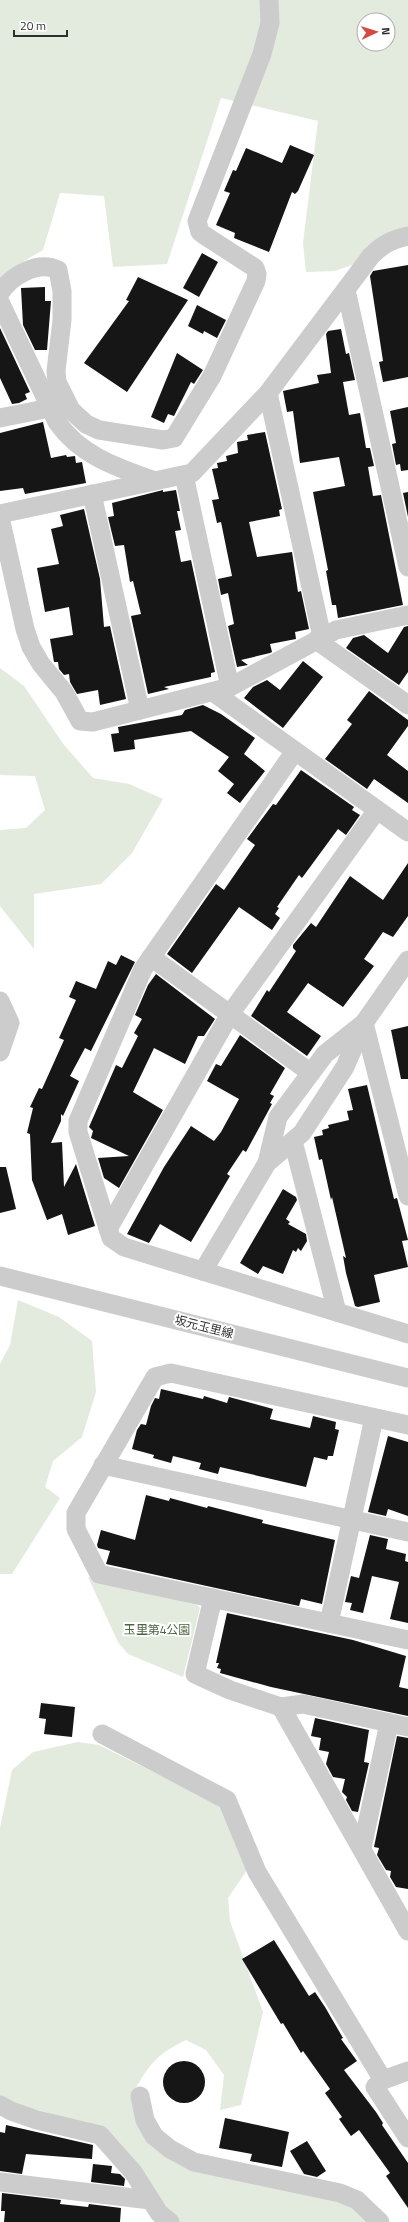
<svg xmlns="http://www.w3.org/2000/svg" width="408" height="2222" font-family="'Titillium Web','Noto Sans JP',sans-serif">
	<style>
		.green { fill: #e3eade; fill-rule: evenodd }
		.building { fill: #161616 }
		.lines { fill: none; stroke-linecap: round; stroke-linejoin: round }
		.minor { stroke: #ccc; stroke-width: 19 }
		.labels { text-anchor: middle; stroke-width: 4; stroke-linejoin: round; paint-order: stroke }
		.street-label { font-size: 12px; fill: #2f2f2f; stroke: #fff }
		.park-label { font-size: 12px; fill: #4d6640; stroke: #fff }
	</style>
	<rect width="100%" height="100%" fill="#fff"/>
	<g class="green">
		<path d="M 0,0 L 408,0 L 408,245 L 335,271 L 306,272 L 303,243 L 318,121 L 221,98 L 167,264 L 113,267 L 104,196 L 60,193 L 43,250 L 29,258 L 0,278 ZM 364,20 L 388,20 L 388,44 L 364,44 Z"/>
		<polygon points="0,668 24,686 64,745 93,778 129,784 163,799 132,853 101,884 34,894 34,949 0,906 0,830 26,828 45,810 35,776 0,775"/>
		<polygon points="18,1300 59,1317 92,1341 96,1392 82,1437 53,1461 45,1487 60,1498 12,1574 0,1574 0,1364 10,1345"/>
		<polygon points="88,1577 197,1605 200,1608 183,1677 128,1654 118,1642"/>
		<path d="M 78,1742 L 99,1745 L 218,1804 L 247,1870 L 228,1898 L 230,1921 L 263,2012 L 241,2105 L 220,2110 L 224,2075 L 206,2050 L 186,2040 C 155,2055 148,2066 132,2095 L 159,2152 L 341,2200 L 371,2222 L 177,2222 L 103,2129 L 0,2099 L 0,1828 L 12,1770 L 33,1752 Z"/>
	</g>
	<g class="building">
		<polygon points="290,145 314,155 298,191 295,194 292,192 269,252 234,238 235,233 216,225 230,193 224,191 233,170 236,171 246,148 282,163"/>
		<polygon points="202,253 218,262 199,297 183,288"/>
		<polygon points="408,265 408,377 383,382 379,362 383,361 370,276 373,271"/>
		<polygon points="138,277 188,300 127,392 84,363 129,301 126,300"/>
		<polygon points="45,287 45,301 51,301 47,350 35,350 23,325 21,288"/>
		<polygon points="197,305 226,320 217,338 204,331 203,334 188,326"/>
		<polygon points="0,328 30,392 25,394 27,399 19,403 12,404 0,378"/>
		<polygon points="341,329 346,354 349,353 355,380 343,382 349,415 360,413 366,448 370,448 374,466 368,467 373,496 381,495 403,605 338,618 336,605 332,605 326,571 328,570 313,492 345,486 339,457 300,463 293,411 287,412 283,391 319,383 317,375 331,373 326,334 328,331"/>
		<polygon points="177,353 203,370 194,384 191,382 174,416 168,414 164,423 151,417"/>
		<polygon points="408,407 408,470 401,471 400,464 396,465 392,444 396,443 390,411"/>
		<polygon points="43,422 51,458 66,455 67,457 75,456 76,463 82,462 86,483 25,494 23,488 0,491 0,433"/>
		<polygon points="265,432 282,509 279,510 280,516 249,522 257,557 292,552 298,592 301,591 309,629 295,632 296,639 270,644 272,652 270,653 241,660 248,665 237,667 228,626 234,624 228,593 221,595 218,579 232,576 221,522 217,523 212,500 219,499 212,469 218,468 217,463 227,461 226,456 238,453 237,442 248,440 247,435"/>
		<polygon points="163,490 163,492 176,490 180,511 177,511 181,530 175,531 181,562 191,560 215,672 211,673 211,677 164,687 169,689 148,694 132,621 131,616 141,614 133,581 130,582 124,545 115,546 108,517 114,516 112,503"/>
		<polygon points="408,492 408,517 403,493"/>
		<polygon points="84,509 100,579 104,627 110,626 126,699 100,705 98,690 77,694 70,682 69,674 64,675 59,669 58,662 54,662 50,639 73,635 69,607 45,612 37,568 59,564 51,529 63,526 60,515"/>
		<polygon points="408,626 408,672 399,685 346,648 353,638 364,635 388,653 404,627"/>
		<polygon points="303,661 323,677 283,728 244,698 253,687 267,680 280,690"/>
		<polygon points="369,691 408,720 408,726 387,755 408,771 408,803 374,779 367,789 325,759 352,724 347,720"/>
		<polygon points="203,705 221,714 255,738 244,754 265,771 240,803 227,793 234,784 218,771 229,757 191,731 134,740 135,749 114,752 111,734 119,733 118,727 182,715 185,710"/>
		<polygon points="301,770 354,807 352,810 360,815 346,835 338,829 302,878 299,875 277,907 279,908 275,914 280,918 272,930 239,907 192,973 167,954 216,884 224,890 255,845 247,839 273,804 276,805"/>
		<polygon points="408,863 408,916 393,937 383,932 364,959 374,966 343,1007 308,983 287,1012 321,1036 307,1056 251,1016 267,990 269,992 296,951 293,948 293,945 311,923 316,927 350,876 383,900"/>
		<polygon points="121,955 135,962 91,1051 85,1048 70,1076 79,1081 63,1116 61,1114 61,1121 51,1143 62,1142 64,1187 76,1164 95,1226 68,1235 62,1214 47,1220 32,1180 30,1134 27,1133 33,1108 30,1107 39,1088 42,1089 64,1040 59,1038 76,1000 69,997 76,981 96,989 108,961 116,965"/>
		<polygon points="156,974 215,1019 204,1036 198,1036 185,1064 154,1048 133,1092 163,1110 119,1188 104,1178 98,1158 129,1156 91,1138 93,1131 89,1127 116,1065 122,1068 138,1036 134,1033 142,1019 135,1015 148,985"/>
		<polygon points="408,1026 408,1079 401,1079 391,1030"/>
		<polygon points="240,1035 285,1068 270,1094 274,1096 270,1103 272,1104 246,1152 243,1150 227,1174 230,1176 191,1242 160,1224 149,1243 127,1234 164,1167 191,1126 214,1141 221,1132 239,1099 207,1081 216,1064 221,1066"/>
		<polygon points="367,1085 394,1199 397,1198 408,1240 402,1241 408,1267 374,1275 380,1302 358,1307 355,1306 346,1273 343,1256 346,1258 332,1197 331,1200 322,1159 319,1160 314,1137 323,1135 322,1130 329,1128 328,1125 349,1120 347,1111 353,1110 348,1089"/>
		<polygon points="0,1167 6,1167 16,1209 0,1213"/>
		<polygon points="283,1189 296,1197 297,1200 286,1219 290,1222 288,1224 306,1234 307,1241 301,1251 298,1248 296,1252 293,1250 283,1274 263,1266 258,1274 240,1263"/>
		<polygon points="161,1389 203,1399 204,1396 227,1403 229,1397 273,1409 270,1419 310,1428 313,1416 336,1422 335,1429 339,1430 333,1456 328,1456 327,1460 314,1457 306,1487 220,1467 218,1474 199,1469 201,1463 173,1456 171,1463 153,1458 154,1455 132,1449 137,1430 141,1424 146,1425 151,1406 155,1398 159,1399"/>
		<polygon points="388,1436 408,1442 408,1516 388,1509 386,1516 368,1512"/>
		<polygon points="146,1495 169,1501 170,1498 207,1508 208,1506 263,1520 262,1523 335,1540 322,1604 301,1599 299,1606 106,1564 110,1551 98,1548 97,1545 101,1530 135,1540"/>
		<polygon points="370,1535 388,1539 386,1549 406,1554 405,1561 408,1562 408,1623 390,1619 399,1582 372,1576 363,1613 350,1610 352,1603 345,1602 351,1576 359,1578"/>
		<polygon points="227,1613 353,1640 406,1656 399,1687 408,1689 408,1716 271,1687 220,1673 221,1669 217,1668 219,1663 216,1663"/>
		<polygon points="41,1703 75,1707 72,1737 44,1734 46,1719 39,1718"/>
		<polygon points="315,1718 369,1730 364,1762 369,1763 358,1812 352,1811 346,1800 347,1797 342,1792 345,1779 333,1777 326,1764 329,1752 319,1750 321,1738 311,1736"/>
		<polygon points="397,1736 408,1738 408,1889 396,1887 390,1877 391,1871 386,1870 377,1855 379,1848 374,1847"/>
		<polygon points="274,1940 309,1996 315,1992 325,2007 343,2038 341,2039 357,2061 344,2070 376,2112 383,2123 382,2125 408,2163 408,2208 386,2176 390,2173 359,2130 351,2136 339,2119 342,2117 325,2093 330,2089 303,2051 301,2053 283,2023 281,2024 242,1959"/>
		<circle cx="184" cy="2082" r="21"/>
		<polygon points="225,2118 289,2132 282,2167 250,2161 252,2154 219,2148"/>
		<polygon points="6,2125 93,2145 92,2159 26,2154 22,2174 0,2171 0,2132 5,2133"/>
		<polygon points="307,2141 326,2171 317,2177 304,2174 290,2151"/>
		<polygon points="93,2164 112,2166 111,2173 120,2174 125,2179 124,2186 91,2182"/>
		<polygon points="2,2193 61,2200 60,2204 88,2207 89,2204 121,2208 120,2222 4,2222 5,2211 1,2211"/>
	</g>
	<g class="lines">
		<g class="minor">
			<polyline points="346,290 408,567"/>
			<path d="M 0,293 C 11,276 38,260 58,270 L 62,291 L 62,320 L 56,371 L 57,382 L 71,410 L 86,424 L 99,430 L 163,440 L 174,438 L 212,376 L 256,281 L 257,274 L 255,268 L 204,235 L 200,232 L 197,221 L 262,54 L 270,23 L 269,0"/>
			<path d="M 0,302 L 57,422 C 81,456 116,467 155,481"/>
			<polyline points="268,393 322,637"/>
			<polyline points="0,418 50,408"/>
			<polyline points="184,475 230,687"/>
			<polyline points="92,494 140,710"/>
			<path d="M 0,514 L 192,473 L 268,393 L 371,256 C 382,245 392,239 408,236"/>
			<polyline points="0,517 25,629 31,647 41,664 64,692 80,721 93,722 230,687 336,630 408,615"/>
			<polyline points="316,640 408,705"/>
			<polyline points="213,692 408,832"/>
			<polyline points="295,751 143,969 78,1121 78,1132 111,1238 124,1247 408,1334"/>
			<polyline points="151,957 311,1073"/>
			<polyline points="0,1001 10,1023 0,1052"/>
			<polyline points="364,1023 408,1196"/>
			<polyline points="293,1141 337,1312"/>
			<polyline points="267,1163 302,1133 345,1067 364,1023 408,960"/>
			<polyline points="108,1229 230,1014 377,810"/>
			<polyline points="203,1271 267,1163 278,1117 325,1054 364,1023"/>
			<polyline points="0,1276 408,1378"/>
			<polyline points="408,1425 171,1373 155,1377 76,1513 76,1529 99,1574 408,1640"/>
			<polyline points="103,1465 408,1532"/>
			<polyline points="213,1598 195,1674 230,1690 281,1707 303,1704 408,1727"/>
			<polyline points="329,1623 374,1418"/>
			<polyline points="281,1707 408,1931"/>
			<polyline points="102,1734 227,1800 257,1872 383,2080 408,2071"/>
			<polyline points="362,1848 389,1723"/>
			<polyline points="383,2080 375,2087 408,2138"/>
			<polyline points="140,2096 145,2120 154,2136 170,2149 194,2162 340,2193 357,2200 380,2222"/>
			<polyline points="0,2105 11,2111 37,2120 100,2135 133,2172 159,2213 170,2222"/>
			<polyline points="0,2182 150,2200"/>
		</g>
	</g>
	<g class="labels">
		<g class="street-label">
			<text transform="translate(204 1327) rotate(14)" y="4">坂元玉里線</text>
		</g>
		<g class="park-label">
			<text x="157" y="1634">玉里第4公園</text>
		</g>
	</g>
	<g transform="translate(376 32) rotate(86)"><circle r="19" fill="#ffffff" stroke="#acacac"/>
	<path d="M0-3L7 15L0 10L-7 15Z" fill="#d44942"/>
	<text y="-6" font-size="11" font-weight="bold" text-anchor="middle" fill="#2f2f2f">N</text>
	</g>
	<path d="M14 30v6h53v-6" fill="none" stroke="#2f2f2f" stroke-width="2"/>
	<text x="20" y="30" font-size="12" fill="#2f2f2f" stroke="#ffffff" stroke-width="3" paint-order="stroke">20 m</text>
</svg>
